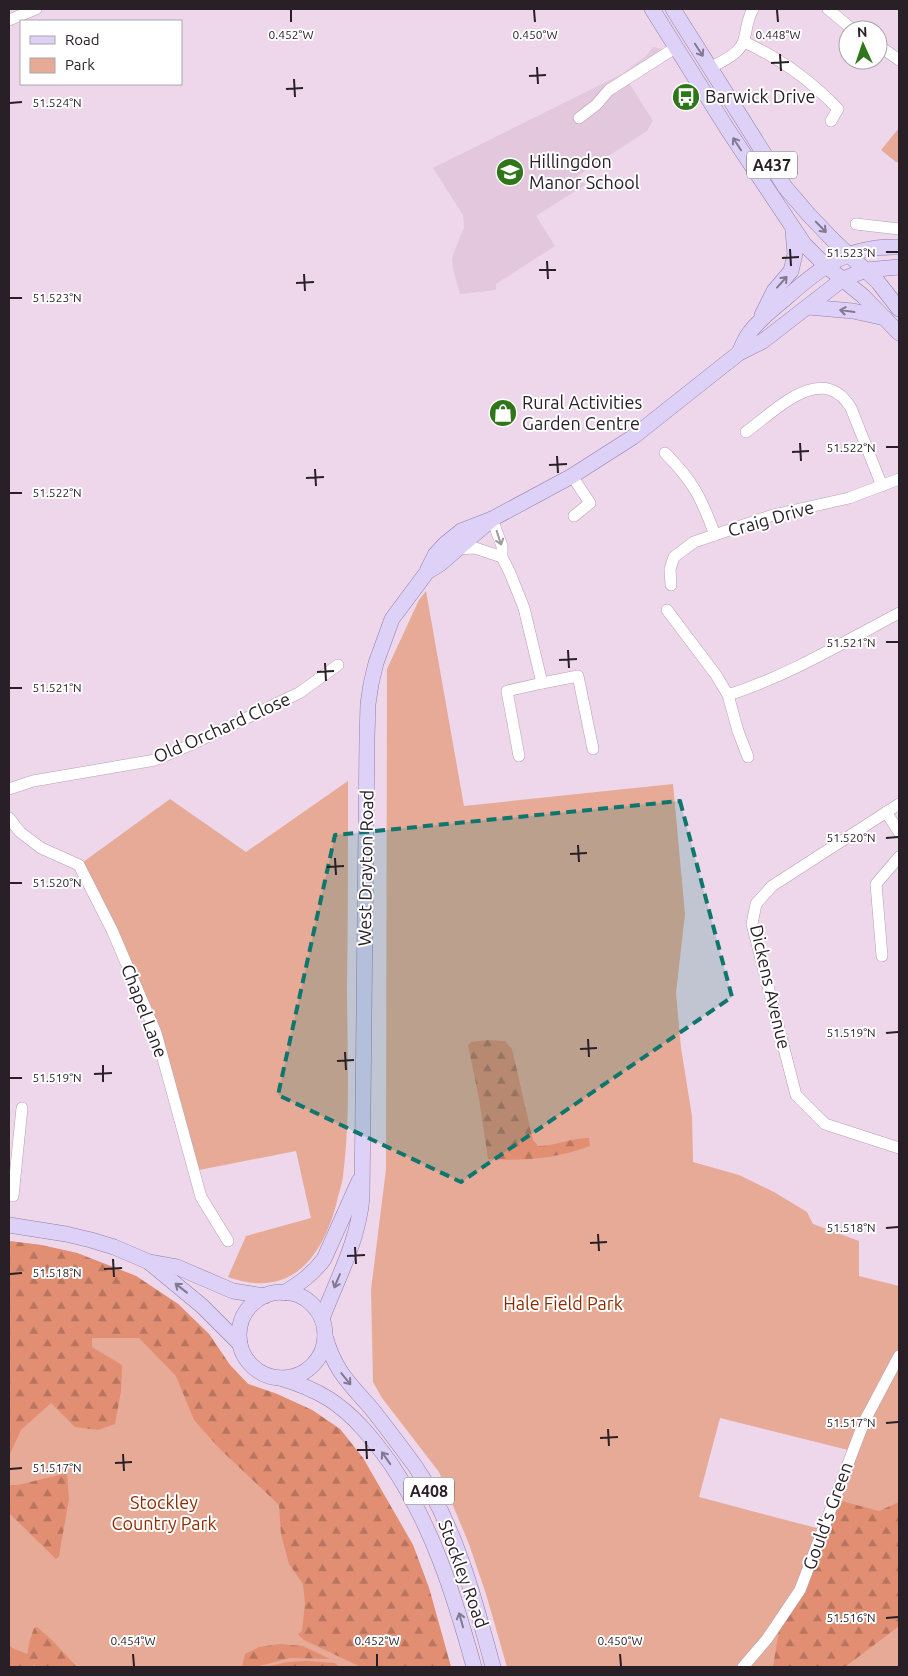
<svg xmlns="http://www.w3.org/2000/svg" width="908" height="1676" font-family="Ubuntu,sans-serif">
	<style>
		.built { fill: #e3c7dd }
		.green { fill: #e6aa96; fill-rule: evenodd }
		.forest { fill: url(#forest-firs) }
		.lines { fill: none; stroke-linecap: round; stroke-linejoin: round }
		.minor-casing { stroke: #b6a0b1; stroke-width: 12 }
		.major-casing { stroke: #907fab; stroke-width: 16 }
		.minor { stroke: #fff; stroke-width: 11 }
		.major { stroke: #ddd1f7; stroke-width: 15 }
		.oneway { stroke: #83788f }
		.oneway2 { stroke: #9f9b9e }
		.marked { fill: #0f766e; fill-opacity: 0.2; stroke: #0f766e; stroke-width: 4; stroke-dasharray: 10 6; stroke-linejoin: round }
		.ticks { fill: none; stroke: #292027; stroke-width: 2 }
		.labels { text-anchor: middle; stroke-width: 4; stroke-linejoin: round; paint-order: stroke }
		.shield { fill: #fff; stroke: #696368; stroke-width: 1 }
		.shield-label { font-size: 16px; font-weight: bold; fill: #292027 }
		.poi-label { font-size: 18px; fill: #292027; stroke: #fff; text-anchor: start }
		.street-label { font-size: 18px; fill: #292027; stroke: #fff }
		.park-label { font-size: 18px; fill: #8d2c00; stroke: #fff }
		.ticks-label { font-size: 12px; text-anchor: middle; fill: #292027; stroke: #fff; stroke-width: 4; stroke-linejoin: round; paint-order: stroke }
	</style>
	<defs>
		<pattern id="forest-firs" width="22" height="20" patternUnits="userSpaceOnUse" patternTransform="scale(1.25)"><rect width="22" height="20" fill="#e28e72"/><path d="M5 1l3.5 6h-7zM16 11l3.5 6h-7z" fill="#b7745e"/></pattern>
	</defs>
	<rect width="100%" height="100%" fill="#eed7ea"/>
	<polygon class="built" points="653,47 667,50 629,83 653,121 647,131 579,175 585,185 536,216 555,246 496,284 496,290 460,294 453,269 452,258 464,227 463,215 433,168 622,74 646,56"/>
	<g class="green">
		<polygon points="899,128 899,162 896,162 881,150"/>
		<path d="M 426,591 L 464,806 L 673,784 L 685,914 L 676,993 L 681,1048 L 692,1116 L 693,1162 L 739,1175 L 774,1192 L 807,1212 L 813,1224 L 859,1241 L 859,1276 L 899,1286 L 899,1667 L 507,1667 L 486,1594 L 469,1544 L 439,1472 L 382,1398 L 373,1382 L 371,1290 L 386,1169 L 387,669 L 419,600 ZM 720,1418 L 852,1451 L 824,1530 L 699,1497 Z"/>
		<path d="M 348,781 C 348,849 348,918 347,986 C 347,1049 351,1113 343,1176 C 342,1185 338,1195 336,1205 C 321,1260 289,1299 228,1277 L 246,1236 L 311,1218 L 296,1151 L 194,1171 L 156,1033 L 79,865 L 170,799 L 246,852 Z"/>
		<polygon points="9,1241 41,1245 77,1253 136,1276 178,1304 209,1334 230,1365 248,1384 277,1394 312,1410 340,1429 363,1458 413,1545 429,1588 451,1667 9,1667"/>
	</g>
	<g class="forest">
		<path d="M 488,1040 L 505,1041 L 512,1049 L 533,1140 L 538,1146 C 555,1146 571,1138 589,1138 L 590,1146 C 555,1159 525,1161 488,1159 L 479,1099 L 468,1045 L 471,1042 Z"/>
		<polygon points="9,1241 41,1245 77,1253 136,1276 178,1304 209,1334 230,1365 248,1384 277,1394 312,1410 340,1429 363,1458 413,1545 429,1588 451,1667 361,1667 304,1640 298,1634 302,1631 305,1603 303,1584 289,1564 281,1534 279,1505 219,1448 194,1420 176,1376 139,1338 92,1338 92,1347 122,1365 121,1391 115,1424 98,1430 75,1427 51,1403 21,1430 9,1456"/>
		<polygon points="67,1473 69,1499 59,1556 56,1559 9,1513 9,1485 18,1485"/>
		<polygon points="838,1500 879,1511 899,1502 899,1626 845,1667 773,1667 779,1630"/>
		<polygon points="37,1627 53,1641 77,1667 35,1667 34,1664 32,1667 9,1667 9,1645 14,1649 27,1654 30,1640 34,1628"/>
		<polygon points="280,1644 303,1646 330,1659 290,1658 255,1667 242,1667 245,1654 259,1647"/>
		<polygon points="306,1661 335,1663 339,1667 265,1667 288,1662"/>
	</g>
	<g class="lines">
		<defs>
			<g id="minor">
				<polyline points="828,9 853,30"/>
				<polyline points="9,20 36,9"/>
				<path d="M 744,42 C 780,58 810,80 838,109 L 831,121"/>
				<polyline points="878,45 899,60"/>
				<path d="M 710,68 C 722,61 740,54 744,40 C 747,29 747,19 753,9"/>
				<polyline points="579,118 596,105 609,90 675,48"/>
				<polyline points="856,224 899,229"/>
				<path d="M 746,432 C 774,412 822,360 851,408 L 882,486"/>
				<path d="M 665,453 C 693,481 701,497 715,535"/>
				<polyline points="572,476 590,503 574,516"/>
				<polyline points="492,519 502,546 502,557 510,573 524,608 542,683 578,676 593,749"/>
				<polyline points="457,549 475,548 502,557"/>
				<polyline points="671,585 670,569 674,557 694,542 773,515 849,498 899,479"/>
				<path d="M 667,610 L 716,675 L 728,695 C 788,676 844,642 899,613"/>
				<polyline points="728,695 738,731 748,757"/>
				<polyline points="519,756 507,691 542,683"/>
				<polyline points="9,789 33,781 155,760 190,745 299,693 338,665"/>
				<polyline points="899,804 772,886 756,904 752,924 796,1095 825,1124 899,1148"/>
				<polyline points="886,812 899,832"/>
				<polyline points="9,818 20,832 41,848 79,865 112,930 156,1033 201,1197 228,1241"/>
				<polyline points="882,956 876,884 899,857"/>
				<polyline points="13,1196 22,1108"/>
				<polyline points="743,1667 767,1639 800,1590 864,1422 899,1356"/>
			</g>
			<g id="major">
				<polyline points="652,9 728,130 804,244 825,265 863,296 899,333"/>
				<polyline points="673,9 785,187 809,215 833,240 878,282 899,309"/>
				<polyline points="808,307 853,311 885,318"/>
				<polyline points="762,315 774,291 791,271 795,254 793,231"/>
				<path d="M 739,353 C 742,346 745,338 750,332 C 760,319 774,308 786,298 C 822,266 849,245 899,247"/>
				<polyline points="428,569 435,555 445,544 461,531 492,519 572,476 633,437 739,353 763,341 843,279 866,270 899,267"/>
				<polyline points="9,1225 66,1234 91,1240 114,1247 149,1262 177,1267 233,1291 265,1296"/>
				<polyline points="150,1263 202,1306 240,1344"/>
				<circle cx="282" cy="1335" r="43"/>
				<path d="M 284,1293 C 300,1283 313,1274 324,1259 L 359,1181"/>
				<path d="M 322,1319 C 337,1279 358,1242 362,1198 L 367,737 L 368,704 L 371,684 L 376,663 L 392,619 L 427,572 L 440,564 L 492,519"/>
				<path d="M 325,1336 C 335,1371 348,1382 371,1408 C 386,1427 401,1447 415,1466 C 455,1524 475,1600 493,1667"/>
				<path d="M 280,1378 C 297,1383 313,1389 329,1399 C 354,1415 373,1439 391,1464 C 433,1527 454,1595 474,1667"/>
			</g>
		</defs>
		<use href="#minor" class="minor-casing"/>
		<use href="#major" class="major-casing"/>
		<use href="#minor" class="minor"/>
		<use href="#major" class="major"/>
	</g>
	<defs><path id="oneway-shaft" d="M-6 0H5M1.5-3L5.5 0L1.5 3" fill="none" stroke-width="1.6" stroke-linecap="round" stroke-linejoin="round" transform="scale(1.25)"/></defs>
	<g class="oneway">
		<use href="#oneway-shaft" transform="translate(699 50) rotate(57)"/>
		<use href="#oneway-shaft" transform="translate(737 144) rotate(-123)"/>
		<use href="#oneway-shaft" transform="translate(821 227) rotate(46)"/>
		<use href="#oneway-shaft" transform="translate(782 282) rotate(-48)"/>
		<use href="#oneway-shaft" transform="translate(847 311) rotate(-172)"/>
		<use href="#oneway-shaft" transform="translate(337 1281) rotate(113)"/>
		<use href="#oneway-shaft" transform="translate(181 1288) rotate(-142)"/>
		<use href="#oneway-shaft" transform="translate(346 1379) rotate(51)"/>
		<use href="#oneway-shaft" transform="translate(386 1458) rotate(-125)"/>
		<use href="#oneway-shaft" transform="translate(461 1620) rotate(-106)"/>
	</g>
	<use class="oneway2" href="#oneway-shaft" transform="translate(499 538) rotate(72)"/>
	<path class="marked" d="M 680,801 L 732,997 L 461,1182 L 278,1095 L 335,835 Z"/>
	<path class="ticks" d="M 291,10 L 291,22M 534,10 L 535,22M 777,10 L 778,22M 780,54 L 781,71M 771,63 L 789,62M 537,67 L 538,84M 529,76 L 546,75M 294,79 L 295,97M 286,89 L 303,88M 10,103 L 22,102M 790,249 L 791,266M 886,252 L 898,252M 782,258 L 799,257M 547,261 L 548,279M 539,270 L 556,270M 304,274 L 305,291M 296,283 L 314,282M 10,298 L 22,298M 800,443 L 801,461M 886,447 L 898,447M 792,452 L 809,451M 557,456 L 558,473M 549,465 L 567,464M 315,469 L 316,486M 306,478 L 324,477M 10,493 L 22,493M 886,642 L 898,642M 568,650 L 569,668M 559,660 L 577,659M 325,663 L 326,681M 317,672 L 334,671M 10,688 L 22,688M 886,838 L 898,837M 578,845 L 579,862M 570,854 L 587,853M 335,858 L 336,875M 327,867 L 344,866M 10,883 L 22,883M 886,1033 L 898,1032M 588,1039 L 589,1057M 580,1049 L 597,1048M 345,1052 L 346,1070M 337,1061 L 354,1060M 103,1065 L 103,1082M 94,1074 L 112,1073M 10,1078 L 22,1078M 886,1228 L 898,1227M 598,1234 L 599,1251M 590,1243 L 607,1242M 355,1247 L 356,1264M 347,1256 L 365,1255M 113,1259 L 114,1277M 104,1269 L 122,1268M 10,1274 L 22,1273M 886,1423 L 898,1422M 608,1429 L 609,1446M 600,1438 L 618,1437M 366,1441 L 367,1459M 357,1450 L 375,1450M 123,1454 L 124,1471M 115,1463 L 132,1462M 10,1469 L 22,1468M 886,1618 L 898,1617M 133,1654 L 134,1666M 377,1654 L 377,1666M 620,1654 L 621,1666"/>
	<defs>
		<symbol id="bus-disc" viewBox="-11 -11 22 22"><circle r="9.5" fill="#2f761a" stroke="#fff"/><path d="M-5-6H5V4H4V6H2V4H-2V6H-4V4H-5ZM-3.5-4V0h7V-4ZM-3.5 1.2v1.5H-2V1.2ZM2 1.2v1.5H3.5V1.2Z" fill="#fff"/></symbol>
		<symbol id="school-disc" viewBox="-11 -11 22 22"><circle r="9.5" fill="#2f761a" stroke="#fff"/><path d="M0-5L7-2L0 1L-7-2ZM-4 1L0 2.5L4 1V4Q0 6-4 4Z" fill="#fff"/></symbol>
		<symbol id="shop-disc" viewBox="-11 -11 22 22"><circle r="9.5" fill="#2f761a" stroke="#fff"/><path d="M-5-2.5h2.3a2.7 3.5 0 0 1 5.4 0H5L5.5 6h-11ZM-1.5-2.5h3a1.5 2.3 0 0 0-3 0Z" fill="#fff"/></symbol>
	</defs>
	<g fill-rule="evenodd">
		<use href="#bus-disc" x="670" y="81" width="32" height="32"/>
		<use href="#school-disc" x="494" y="156" width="32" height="32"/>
		<use href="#shop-disc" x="487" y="397" width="32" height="32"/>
	</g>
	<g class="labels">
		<g class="shield">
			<rect x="747" y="151.5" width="50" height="27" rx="4"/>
			<rect x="404" y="1477.5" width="50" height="27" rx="4"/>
		</g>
		<g class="shield-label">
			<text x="772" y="171">A437</text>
			<text x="429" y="1497">A408</text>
		</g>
		<g class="poi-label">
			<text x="705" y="103">Barwick Drive</text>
			<text x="529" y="168">Hillingdon<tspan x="529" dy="21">Manor School</tspan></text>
			<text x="522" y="409">Rural Activities<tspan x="522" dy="21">Garden Centre</tspan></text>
		</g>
		<g class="street-label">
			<text transform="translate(771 519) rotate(-16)" y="6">Craig Drive</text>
			<text transform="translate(222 728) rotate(-24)" y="6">Old Orchard Close</text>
			<text transform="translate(366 868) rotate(-89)" y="6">West Drayton Road</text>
			<text transform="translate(770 987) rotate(77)" y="6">Dickens Avenue</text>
			<text transform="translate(144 1011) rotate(69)" y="6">Chapel Lane</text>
			<text transform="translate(828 1516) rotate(-70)" y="6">Gould's Green</text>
			<text transform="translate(463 1574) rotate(70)" y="6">Stockley Road</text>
		</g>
		<g class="park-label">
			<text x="563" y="1310">Hale Field Park</text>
			<text x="164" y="1509">Stockley<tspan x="164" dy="21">Country Park</tspan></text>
		</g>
	</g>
	<g class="ticks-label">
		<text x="291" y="39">0.452°W</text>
		<text x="535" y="39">0.450°W</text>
		<text x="778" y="39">0.448°W</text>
		<text x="57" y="107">51.524°N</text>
		<text x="851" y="257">51.523°N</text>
		<text x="57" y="302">51.523°N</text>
		<text x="851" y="452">51.522°N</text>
		<text x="57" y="497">51.522°N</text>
		<text x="851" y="647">51.521°N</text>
		<text x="57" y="692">51.521°N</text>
		<text x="851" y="842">51.520°N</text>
		<text x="57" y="887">51.520°N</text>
		<text x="851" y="1037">51.519°N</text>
		<text x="57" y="1082">51.519°N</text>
		<text x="851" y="1232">51.518°N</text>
		<text x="57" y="1277">51.518°N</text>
		<text x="851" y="1427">51.517°N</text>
		<text x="57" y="1472">51.517°N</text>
		<text x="851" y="1622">51.516°N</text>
		<text x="133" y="1645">0.454°W</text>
		<text x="377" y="1645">0.452°W</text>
		<text x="620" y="1645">0.450°W</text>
	</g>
	<rect width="908" height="1676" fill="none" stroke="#292027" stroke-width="20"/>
	<rect x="20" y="20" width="162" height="65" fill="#ffffff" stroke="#a9a6a9"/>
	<rect x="30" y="36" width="25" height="8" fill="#ddd1f7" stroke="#a9a6a9"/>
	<text x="65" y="45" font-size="15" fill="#292027">Road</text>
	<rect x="30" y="58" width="25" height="15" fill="#e6aa96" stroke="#a9a6a9"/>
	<text x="65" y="70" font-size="15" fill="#292027">Park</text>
	<g transform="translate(863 45) rotate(357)"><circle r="24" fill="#ffffff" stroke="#a9a6a9"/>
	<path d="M0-4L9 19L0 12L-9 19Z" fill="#2f761a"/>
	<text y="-8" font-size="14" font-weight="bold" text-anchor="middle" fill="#292027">N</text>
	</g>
</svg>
